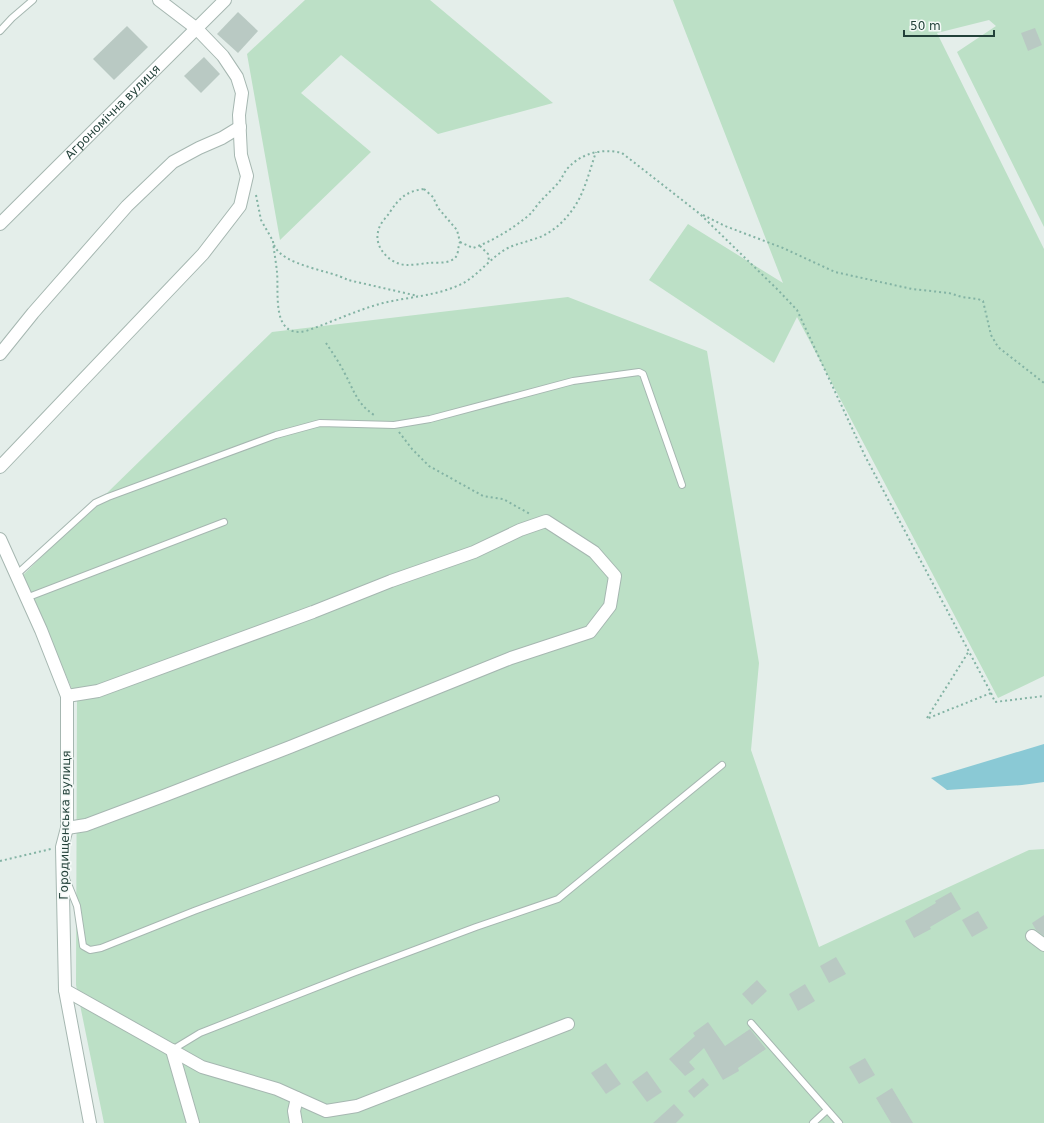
<svg xmlns="http://www.w3.org/2000/svg" width="1044" height="1123" font-family="'DejaVu Sans',sans-serif">
	<style>
		.green { fill: #bce0c6 }
		.water { fill: #8ac9d5 }
		.building { fill: #b9c9c3 }
		.lines { fill: none; stroke-linecap: round; stroke-linejoin: round }
		.service-casing { stroke: #a6b7b1; stroke-width: 8 }
		.minor-casing { stroke: #a6b7b1; stroke-width: 14 }
		.path { stroke: #83b3a4; stroke-width: 2; stroke-dasharray: 2 3; stroke-linecap: butt }
		.service { stroke: #fff; stroke-width: 6 }
		.minor { stroke: #fff; stroke-width: 12 }
		.labels { text-anchor: middle; stroke-width: 3.5; stroke-linejoin: round; paint-order: stroke }
		.street-label { font-size: 12px; fill: #224139; stroke: #f5faf8 }
	</style>
	<rect width="100%" height="100%" fill="#e4eeea"/>
	<g class="green">
		<polygon points="305,0 430,0 553,103 438,134 341,55 301,93 371,152 280,240 247,54"/>
		<polygon points="673,0 1044,0 1044,227 957,52 996,26 989,20 937,33 1044,249 1044,676 998,698 797,317 774,363 649,280 688,224 783,283"/>
		<polygon points="568,297 707,351 759,663 751,750 819,947 1029,850 1044,849 1044,1123 104,1123 76,985 77,701 23,575 272,332"/>
	</g>
	<polygon class="water" points="1044,744 1044,782 1022,785 947,790 931,778"/>
	<g class="building">
		<polygon points="238,12 258,31 238,53 217,34"/>
		<polygon points="127,26 148,47 114,80 93,59"/>
		<polygon points="1035,28 1042,45 1028,51 1021,33"/>
		<polygon points="204,57 220,74 201,93 184,76"/>
		<polygon points="951,892 961,909 930,927 931,929 914,938 905,921 936,903 935,901"/>
		<polygon points="978,911 988,928 972,937 962,920"/>
		<polygon points="1044,915 1044,936 1036,930 1032,923"/>
		<polygon points="836,957 846,974 829,983 820,966"/>
		<polygon points="757,980 767,991 752,1005 742,994"/>
		<polygon points="805,984 815,1001 798,1011 789,994"/>
		<polygon points="708,1022 725,1046 750,1029 766,1049 738,1068 739,1071 723,1080 704,1048 689,1062 695,1069 685,1076 669,1059 695,1036 693,1033"/>
		<polygon points="865,1058 875,1075 859,1084 849,1067"/>
		<polygon points="606,1063 621,1084 606,1094 591,1073"/>
		<polygon points="647,1071 662,1092 647,1102 632,1082"/>
		<polygon points="703,1078 709,1085 694,1098 688,1091"/>
		<polygon points="892,1088 913,1123 891,1123 876,1098"/>
		<polygon points="674,1104 684,1115 676,1123 653,1123"/>
	</g>
	<g class="lines">
		<defs>
			<g id="service">
				<polyline points="0,31 12,18 33,0"/>
				<polyline points="16,575 95,503 108,497 276,435 320,423 394,425 430,419 573,381 639,372 643,374 682,485"/>
				<polyline points="26,598 224,522"/>
				<polyline points="66,879 77,906 83,946 90,950 101,948 194,911 496,799"/>
				<polyline points="751,1023 839,1123"/>
				<polyline points="172,1050 200,1033 353,973 476,927 558,899 722,765"/>
				<polyline points="813,1123 827,1110"/>
			</g>
			<g id="minor">
				<path id="s1" d="M 0,224 L 225,0"/>
				<polyline points="0,354 33,313 127,206 173,162 199,148 222,138 240,127"/>
				<polyline points="0,467 203,254 240,206 247,176 241,155 239,115 242,93 237,77 223,56 197,29 159,0"/>
				<polyline points="0,539 41,630 67,696 67,828 62,847 65,990 90,1123"/>
				<polyline points="67,696 98,691 313,612 391,581 474,552 520,530 546,521 594,552 615,576 610,606 590,632 511,658 290,747 166,795 86,825 67,828"/>
				<polyline points="1032,936 1044,945"/>
				<polyline points="65,990 202,1067 277,1089 326,1111 357,1106 568,1024"/>
				<polyline points="172,1050 193,1123"/>
				<polyline points="296,1123 294,1111 297,1098"/>
			</g>
		</defs>
		<use href="#service" class="service-casing"/>
		<use href="#minor" class="minor-casing"/>
		<g class="path">
			<path d="M 424,189 L 433,197 L 438,208 L 457,230 L 460,242 C 457,248 460,256 452,260 C 445,264 435,262 428,263 C 421,264 413,265 407,265 C 391,265 374,248 378,232 C 379,224 386,218 390,212 C 399,198 407,191 424,189 Z"/>
			<polyline points="256,195 261,220 273,241"/>
			<polyline points="703,215 725,226 783,248 835,272 912,289 949,293 962,297 978,299 983,301 991,335 998,347 1044,383"/>
			<path d="M 273,241 C 274,252 276,262 277,272 C 279,293 271,339 306,331 C 332,322 357,310 383,303 C 408,297 434,296 457,286 C 476,279 489,258 508,248 C 516,244 523,243 531,240 C 547,236 560,226 570,213 C 584,196 589,172 596,152"/>
			<path d="M 460,242 L 473,248 C 493,241 512,229 528,216 C 533,212 536,206 540,202 C 546,195 553,189 559,182 C 562,178 564,173 567,169 C 581,153 602,148 622,153 L 700,214 L 778,290 L 797,310 L 865,456 L 991,693 L 926,719"/>
			<path d="M 274,245 C 283,266 330,270 348,280 L 418,296"/>
			<polyline points="480,246 488,254 489,261"/>
			<path d="M 326,343 C 332,352 339,362 344,372 C 354,390 356,403 374,415"/>
			<polyline points="399,432 412,449 429,466 483,496 503,499 530,514"/>
			<polyline points="991,693 995,702 1044,696"/>
			<polyline points="927,718 969,651"/>
			<polyline points="0,861 51,849"/>
		</g>
		<use href="#service" class="service"/>
		<use href="#minor" class="minor"/>
	</g>
	<g class="labels">
		<g class="street-label">
			<text dy="4" stroke="none"><textPath href="#s1" startOffset="159">Агрономічна вулиця</textPath></text>
			<text transform="translate(65 825) rotate(-89)" y="4">Городищенська вулиця</text>
		</g>
	</g>
	<path d="M904 30v6h90v-6" fill="none" stroke="#224139" stroke-width="2"/>
	<text x="910" y="30" font-size="12" fill="#224139" stroke="#f5faf8" stroke-width="3" paint-order="stroke">50 m</text>
</svg>
